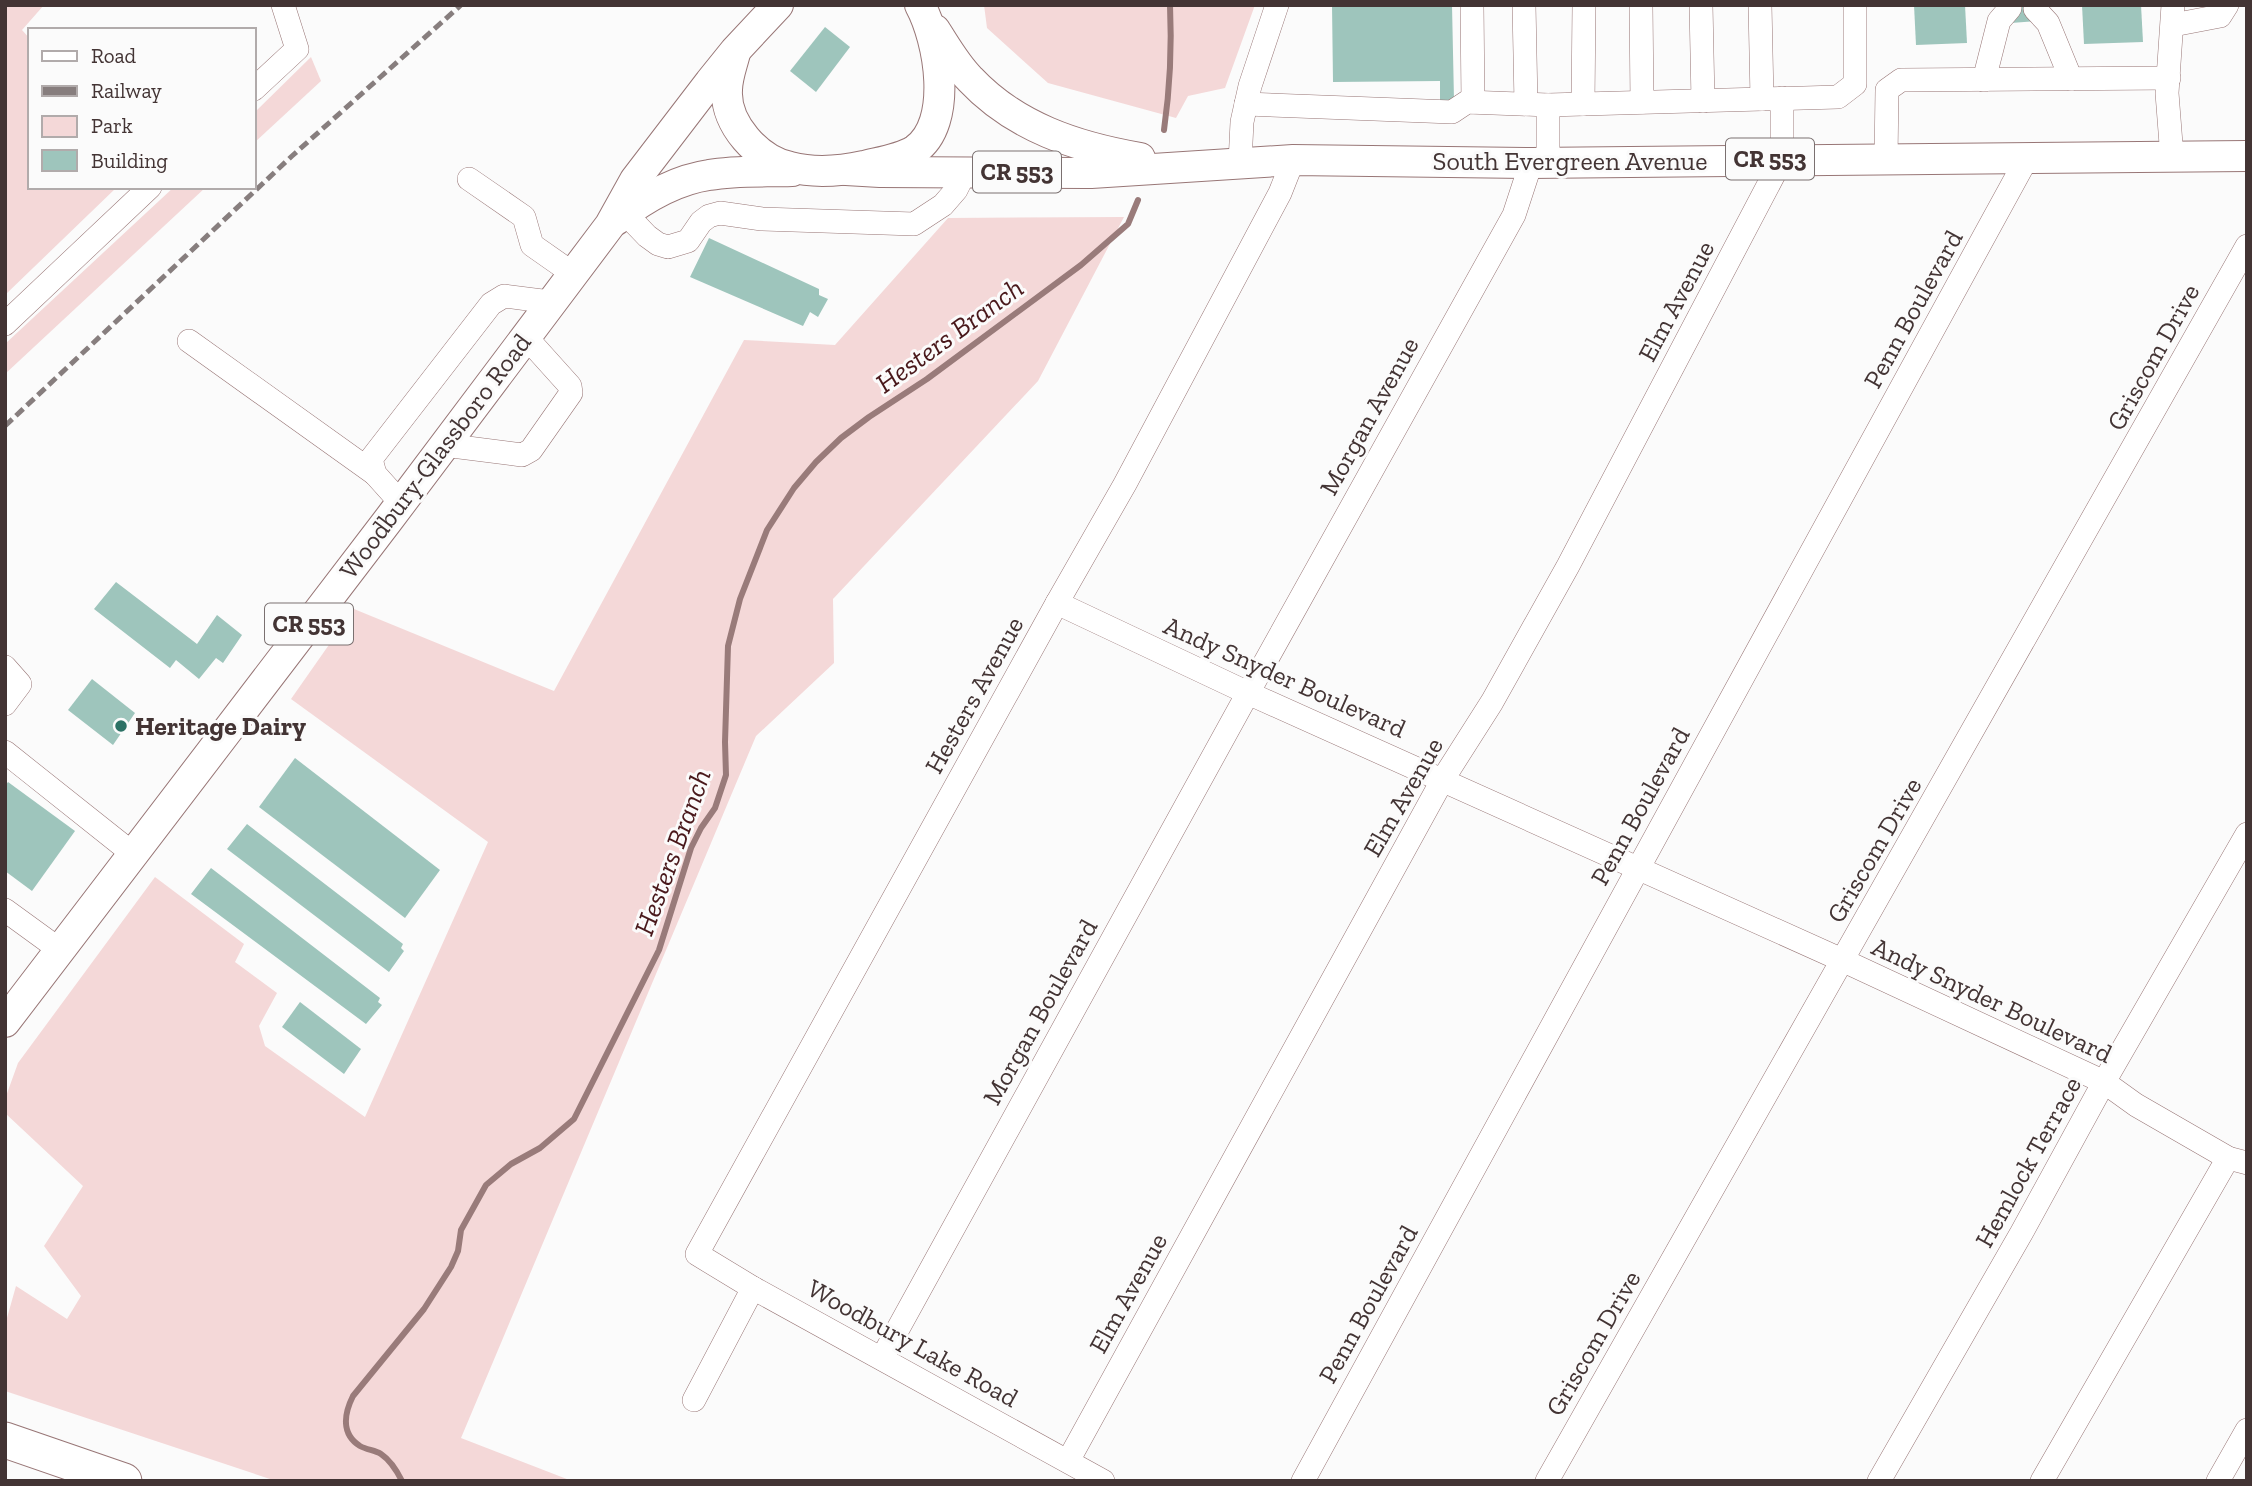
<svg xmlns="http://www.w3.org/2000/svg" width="2252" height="1486" font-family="'Zilla Slab',serif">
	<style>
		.green { fill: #f4d8d8 }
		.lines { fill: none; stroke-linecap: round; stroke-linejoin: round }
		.stream { stroke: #997b7a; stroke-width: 6 }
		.building { fill: #9ec5bc }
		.minor-casing { stroke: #987676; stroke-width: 24 }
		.major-casing { stroke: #987676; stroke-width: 32 }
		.highway-casing { stroke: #987676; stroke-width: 37 }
		.minor { stroke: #fff; stroke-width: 23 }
		.major { stroke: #fff; stroke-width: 30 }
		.highway { stroke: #fff; stroke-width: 35 }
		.rail { stroke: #877e7e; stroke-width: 5; stroke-dasharray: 10 5; stroke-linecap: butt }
		.poi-dot { fill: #2c7165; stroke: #fbfbfb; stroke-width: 2.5 }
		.labels { text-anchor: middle; stroke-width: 6; stroke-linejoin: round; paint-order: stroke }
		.shield { fill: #fbfbfb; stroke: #7a7070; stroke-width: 2 }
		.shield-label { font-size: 24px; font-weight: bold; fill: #433434 }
		.street-label { font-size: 26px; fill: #433434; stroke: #fbfbfb }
		.poi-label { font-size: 26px; font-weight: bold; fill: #433434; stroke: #fbfbfb; text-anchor: start }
		.water-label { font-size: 28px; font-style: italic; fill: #49181b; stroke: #fbfbfb }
	</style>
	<rect width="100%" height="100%" fill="#fbfbfb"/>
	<g class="green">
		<polygon points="5,5 44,5 22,30 30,39 30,187 117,187 5,295"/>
		<polygon points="984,5 1255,5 1225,88 1188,96 1176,118 1048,83 987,28"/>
		<polygon points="311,57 321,81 254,143 254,113"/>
		<polygon points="174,187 206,187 5,374 5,344"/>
		<polygon points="1124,217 1038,381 833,599 834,663 756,736 461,1438 572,1481 276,1481 5,1391 5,1325 16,1286 67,1319 81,1296 44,1246 83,1186 5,1113 5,1099 18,1063 155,877 244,944 235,962 277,993 259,1026 265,1046 365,1117 488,842 291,699 354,609 554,691 744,340 835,345 948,218"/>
	</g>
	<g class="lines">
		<g class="stream">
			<path d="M 1164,130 C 1170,88 1172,48 1170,5"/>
			<path d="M 402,1481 C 397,1471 390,1460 381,1454 C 375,1450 367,1450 360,1446 C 341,1434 344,1414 353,1396 L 424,1309 L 451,1267 L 458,1251 L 461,1230 L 486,1185 L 511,1164 L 540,1148 L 574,1119 L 659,950 L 691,848 L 701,828 L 715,808 L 726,775 L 725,742 L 728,646 L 740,599 L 767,530 L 794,488 L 816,462 L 841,438 L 869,417 L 927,379 L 1081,265 L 1128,224 L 1138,200"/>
		</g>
	</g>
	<g class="building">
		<polygon points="1332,5 1452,5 1454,100 1440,100 1440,81 1333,82"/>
		<polygon points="1914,5 1965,5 1967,43 1916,45"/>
		<polygon points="2011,5 2037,5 2037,21 2011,23"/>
		<polygon points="2082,5 2141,5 2143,42 2084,44"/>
		<polygon points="825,27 850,47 816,92 790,71"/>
		<polygon points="709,238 819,289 819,295 828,299 818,317 810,312 803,326 690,277"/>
		<polygon points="116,582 197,644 217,615 242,635 223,663 216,658 199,679 176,660 170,668 94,609"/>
		<polygon points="92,679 135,713 113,745 68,710"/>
		<polygon points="295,758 440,870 405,918 259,807"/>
		<polygon points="8,782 75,831 32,891 5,871 5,786"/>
		<polygon points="247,824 403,944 401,948 404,951 389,972 227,849"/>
		<polygon points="211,868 380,998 378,1002 382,1005 366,1024 191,894"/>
		<polygon points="300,1002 361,1049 344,1074 282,1027"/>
	</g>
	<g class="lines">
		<defs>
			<g id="minor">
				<polyline points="1472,5 1473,102"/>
				<polyline points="1524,5 1526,104"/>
				<polyline points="1641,5 1642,102"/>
				<polyline points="1701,5 1703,101"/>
				<polyline points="1760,5 1762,99"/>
				<polyline points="2035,9 2048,23 2071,79"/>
				<polyline points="2173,25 2220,16 2227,5"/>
				<polyline points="1984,80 1999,21 2010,8"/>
				<polyline points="254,89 297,49 283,5"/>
				<polyline points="1246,104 1452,112 1467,102 1548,105 1838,97 1855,84 1855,5"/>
				<polyline points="1583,104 1584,5"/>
				<polyline points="1548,105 1548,163"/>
				<polyline points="2172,157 2167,93 2173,5"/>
				<polyline points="1886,159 1887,90 1901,80 2169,78"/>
				<polyline points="1240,163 1242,122 1250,86 1277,5"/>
				<polyline points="469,179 524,217 532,245 572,273"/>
				<polyline points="625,213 647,236 658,244 668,247 688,241 701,222 709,216 720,213 762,219 914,224 943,205 956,190 965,172"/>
				<polyline points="5,324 150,187"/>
				<polyline points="189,341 375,474"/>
				<polyline points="444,445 522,455 531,450 571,393 570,386 525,336"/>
				<polyline points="401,503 375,474 371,459 491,304 504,296 550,302"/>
				<polyline points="1057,603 1248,693 1842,960 2104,1082 2136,1105 2228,1158 2247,1163"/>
				<polyline points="5,667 20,684 5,704"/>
				<polyline points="5,752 132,853"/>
				<polyline points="5,910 60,950"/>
				<polyline points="882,1358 1248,693 1514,215 1531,163"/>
				<polyline points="694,1400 753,1288"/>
				<polyline points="1068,1461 1443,779 1492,702 1568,566 1782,159 1782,98"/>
				<polyline points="1103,1481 753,1288 697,1254 1057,603 1125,484 1280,193 1293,160"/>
				<polyline points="1303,1481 2027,158"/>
				<path d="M 1547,1481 C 1781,1070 2015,659 2247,246"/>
				<polyline points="1879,1481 2022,1232 2104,1082 2247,834"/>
				<polyline points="2042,1481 2228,1158"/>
				<polyline points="2218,1481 2247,1430"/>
			</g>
			<g id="major">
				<path d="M 935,30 C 946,47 956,65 970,79 C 1015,127 1076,147 1140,158"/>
				<path d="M 735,53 C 732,65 727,78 727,90 C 725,124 758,160 790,167 C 813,173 841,171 864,166 C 880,162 901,159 915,150 C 954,123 939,40 920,5"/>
				<polyline points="846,170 880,172 1091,173 1293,160 1531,163 2247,156"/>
				<path d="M 616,220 C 643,199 674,180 709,175 C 736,170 765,172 792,171"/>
				<polyline points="5,1022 389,519 610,225 635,180 710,82 735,51 778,5"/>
			</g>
			<polyline id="highway" points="5,1440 124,1481"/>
		</defs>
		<use href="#minor" class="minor-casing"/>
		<use href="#major" class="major-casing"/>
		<use href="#highway" class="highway-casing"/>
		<use href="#minor" class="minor"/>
		<use href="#major" class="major"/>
		<use href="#highway" class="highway"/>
		<polyline class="rail" points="5,426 292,156 461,5"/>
	</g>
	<circle class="poi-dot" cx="121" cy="726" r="7"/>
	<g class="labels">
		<g class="shield">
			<rect x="1726" y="138.5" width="88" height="41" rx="5"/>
			<rect x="973" y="151.5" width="88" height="41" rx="5"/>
			<rect x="265" y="603.5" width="88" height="41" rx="5"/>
		</g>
		<g class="shield-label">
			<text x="1770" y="167">CR 553</text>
			<text x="1017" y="180">CR 553</text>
			<text x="309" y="632">CR 553</text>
		</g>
		<g class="street-label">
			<text x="1570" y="170">South Evergreen Avenue</text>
			<text transform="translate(1676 301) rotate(-62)" y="9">Elm Avenue</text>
			<text transform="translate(1913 309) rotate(-61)" y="9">Penn Boulevard</text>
			<text transform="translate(2153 357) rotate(-61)" y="9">Griscom Drive</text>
			<text transform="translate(1369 416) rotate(-61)" y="9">Morgan Avenue</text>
			<text transform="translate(435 456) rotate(-53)" y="9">Woodbury-Glassboro Road</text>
			<text transform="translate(1285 677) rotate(24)" y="9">Andy Snyder Boulevard</text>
			<text transform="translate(974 695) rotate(-61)" y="9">Hesters Avenue</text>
			<text transform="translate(1403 797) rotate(-60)" y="9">Elm Avenue</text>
			<text transform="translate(1640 806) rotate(-61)" y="9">Penn Boulevard</text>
			<text transform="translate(1874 850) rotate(-60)" y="9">Griscom Drive</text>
			<text transform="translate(1992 1000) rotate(25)" y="9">Andy Snyder Boulevard</text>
			<text transform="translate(1040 1012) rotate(-61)" y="9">Morgan Boulevard</text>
			<text transform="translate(2028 1162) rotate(-61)" y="9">Hemlock Terrace</text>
			<text transform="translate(1128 1293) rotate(-61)" y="9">Elm Avenue</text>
			<text transform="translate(1368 1304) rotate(-61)" y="9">Penn Boulevard</text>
			<text transform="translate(913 1343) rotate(29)" y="9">Woodbury Lake Road</text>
			<text transform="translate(1593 1343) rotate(-60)" y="9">Griscom Drive</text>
		</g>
		<g class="poi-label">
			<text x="135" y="735">Heritage Dairy</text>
		</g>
		<g class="water-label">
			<text transform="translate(949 335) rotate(-36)" y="10">Hesters Branch</text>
			<text transform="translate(672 852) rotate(-70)" y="10">Hesters Branch</text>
		</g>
	</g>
	<rect width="2252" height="1486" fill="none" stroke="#433434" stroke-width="14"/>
	<rect x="28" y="28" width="228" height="161" fill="#fbfbfb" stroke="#b1abab" stroke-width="2"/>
	<rect x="42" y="51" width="35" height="10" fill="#ffffff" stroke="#b1abab" stroke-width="2"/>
	<text x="91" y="63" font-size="21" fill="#433434">Road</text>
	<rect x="42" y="86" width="35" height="10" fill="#877e7e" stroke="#b1abab" stroke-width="2"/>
	<text x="91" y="98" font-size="21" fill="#433434">Railway</text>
	<rect x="42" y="116" width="35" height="21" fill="#f4d8d8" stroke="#b1abab" stroke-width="2"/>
	<text x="91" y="133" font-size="21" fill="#433434">Park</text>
	<rect x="42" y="150" width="35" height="21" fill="#9ec5bc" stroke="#b1abab" stroke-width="2"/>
	<text x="91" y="168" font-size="21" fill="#433434">Building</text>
</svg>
